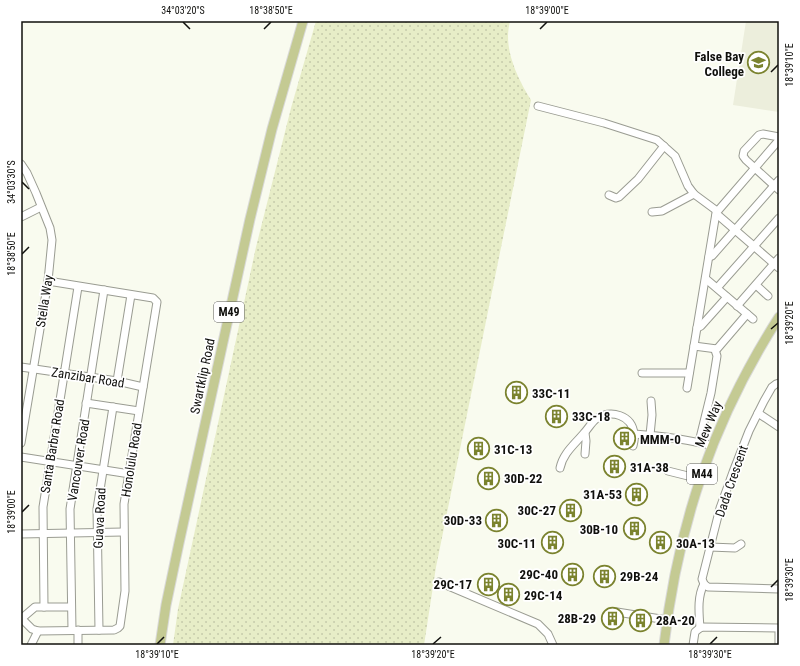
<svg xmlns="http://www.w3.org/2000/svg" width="800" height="666" font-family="'Roboto Condensed',sans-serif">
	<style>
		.built { fill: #eceedc }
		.grass { fill: url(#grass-dots) }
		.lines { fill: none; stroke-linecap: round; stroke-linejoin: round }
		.minor-casing { stroke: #9a9c92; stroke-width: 9 }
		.major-casing { stroke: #d9d9d8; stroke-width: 11 }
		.minor { stroke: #fff; stroke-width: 7 }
		.major { stroke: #c4ca93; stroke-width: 9 }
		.ticks { fill: none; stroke: #10100d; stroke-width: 1.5 }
		.labels { text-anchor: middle; stroke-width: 3.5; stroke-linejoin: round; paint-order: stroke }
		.shield { fill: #fff; stroke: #585856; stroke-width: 1 }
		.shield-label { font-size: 12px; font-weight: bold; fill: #10100d }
		.poi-label { font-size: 13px; font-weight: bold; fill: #10100d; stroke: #fff; text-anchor: start }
		.street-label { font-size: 13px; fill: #10100d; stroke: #fff }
		.neatline { fill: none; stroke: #10100d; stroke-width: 1.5 }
		.ticks-label { font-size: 10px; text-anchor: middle; fill: #10100d }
	</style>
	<defs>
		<pattern id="grass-dots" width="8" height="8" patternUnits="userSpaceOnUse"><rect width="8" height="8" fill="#e7edc7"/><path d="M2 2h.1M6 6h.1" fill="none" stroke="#c5caaa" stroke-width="1.8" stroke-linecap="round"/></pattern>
	</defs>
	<rect width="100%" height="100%" fill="#f9fbef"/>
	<polygon class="built" points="746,21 779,21 779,112 733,105"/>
	<path class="grass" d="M 316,21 L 510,21 C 509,26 508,31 508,36 C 508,59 520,82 531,100 L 436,567 L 424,645 L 173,645 L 178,609 L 256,247 L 291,108 Z"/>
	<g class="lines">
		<defs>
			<g id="minor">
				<polyline points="538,106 604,123 657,140 675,156 688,186 694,194 717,211"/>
				<polyline points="779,137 763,134 759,135 744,151 743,156 746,160 779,190"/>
				<polyline points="21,164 27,173 36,193 50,228 52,240 48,281 21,443"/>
				<polyline points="609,195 616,198 619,197 638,179 664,146"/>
				<polyline points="652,212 662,211 694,194"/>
				<polyline points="716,215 719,216 779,268"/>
				<polyline points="21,217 41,207"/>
				<polyline points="709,257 712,256 779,180"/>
				<polyline points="706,279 753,319"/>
				<polyline points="756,285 768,296"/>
				<polyline points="717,288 779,218"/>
				<polyline points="737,306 779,258"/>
				<polyline points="697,328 701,326 727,297"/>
				<polyline points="694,346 717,349 747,314"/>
				<polyline points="21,367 117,381 143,387"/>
				<polyline points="642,373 689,373"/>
				<polyline points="117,381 131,295"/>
				<polyline points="779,383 776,384 772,387 764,401 749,431 733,472 720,508 702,579 704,584 708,587 779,589"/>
				<polyline points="687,388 716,213 779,140"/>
				<polyline points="86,403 139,411"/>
				<polyline points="758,413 779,427"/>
				<polyline points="585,433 586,441 585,454"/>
				<path d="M 634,434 C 661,436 687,439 713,446"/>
				<polyline points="650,435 652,415 651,401"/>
				<polyline points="699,442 711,393 717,356 715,350"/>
				<polyline points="21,457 130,474"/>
				<path d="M 560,468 C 563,453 575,444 584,433 C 588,429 591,423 596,419 C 611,409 632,415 634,434 C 635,437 634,442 633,446"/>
				<polyline points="668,471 700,479"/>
				<polyline points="21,534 123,532"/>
				<polyline points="710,547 735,548 741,544"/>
				<polyline points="439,582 538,624 548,634 553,645"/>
				<polyline points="44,607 43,507 78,287"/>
				<polyline points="617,612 667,620"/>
				<polyline points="21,618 32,629 38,631 114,630 118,628 120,626 125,591 124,504 157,302 153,298 48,281"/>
				<polyline points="21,619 35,607 71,607"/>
				<path d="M 700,628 C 699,613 697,597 704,584"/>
				<polyline points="72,630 70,509 104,290"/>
				<polyline points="78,630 78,645"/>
				<polyline points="99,630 97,509 113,407"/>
				<polyline points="31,645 38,631"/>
				<polyline points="693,645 695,632 701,627 779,628"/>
				<polyline points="779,645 779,632"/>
			</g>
			<g id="major">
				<polyline points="160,645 166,605 179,543 250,219 272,129 303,21"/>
				<path d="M 664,645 C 678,524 713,420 779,317"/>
			</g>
		</defs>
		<use href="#minor" class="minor-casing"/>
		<use href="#major" class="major-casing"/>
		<use href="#minor" class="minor"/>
		<use href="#major" class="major"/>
	</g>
	<path class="ticks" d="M 183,22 L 190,29M 264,29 L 271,22M 540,29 L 547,22M 771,72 L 778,65M 22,182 L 29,189M 22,254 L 29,247M 771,329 L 778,323M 22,512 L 29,505M 771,587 L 778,580M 157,644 L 164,637M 433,644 L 441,637M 710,644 L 717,637"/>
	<defs>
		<symbol id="school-ring" viewBox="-11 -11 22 22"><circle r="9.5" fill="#fff" stroke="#7b832f" stroke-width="1.5"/><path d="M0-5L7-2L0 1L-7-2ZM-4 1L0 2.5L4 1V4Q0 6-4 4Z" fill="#7b832f"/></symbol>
		<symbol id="building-ring" viewBox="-11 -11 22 22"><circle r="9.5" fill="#fff" stroke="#7b832f" stroke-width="1.5"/><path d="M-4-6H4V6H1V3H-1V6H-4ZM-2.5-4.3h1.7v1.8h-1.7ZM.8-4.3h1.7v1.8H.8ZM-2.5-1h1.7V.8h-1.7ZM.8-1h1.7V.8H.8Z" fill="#7b832f"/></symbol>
	</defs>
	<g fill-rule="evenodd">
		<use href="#school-ring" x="746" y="50" width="25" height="25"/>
		<use href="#building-ring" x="504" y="380" width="25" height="25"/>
		<use href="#building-ring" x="544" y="404" width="25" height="25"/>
		<use href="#building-ring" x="612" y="426" width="25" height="25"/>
		<use href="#building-ring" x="466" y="436" width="25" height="25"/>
		<use href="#building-ring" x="602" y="454" width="25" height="25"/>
		<use href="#building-ring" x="476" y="466" width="25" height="25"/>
		<use href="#building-ring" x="624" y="482" width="25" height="25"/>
		<use href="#building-ring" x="558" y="498" width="25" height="25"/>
		<use href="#building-ring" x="484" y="508" width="25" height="25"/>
		<use href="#building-ring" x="622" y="516" width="25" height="25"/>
		<use href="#building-ring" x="540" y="530" width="25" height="25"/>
		<use href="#building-ring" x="648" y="530" width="25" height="25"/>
		<use href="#building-ring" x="560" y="562" width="25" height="25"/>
		<use href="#building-ring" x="592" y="564" width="25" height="25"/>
		<use href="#building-ring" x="476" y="572" width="25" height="25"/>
		<use href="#building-ring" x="496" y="582" width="25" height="25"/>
		<use href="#building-ring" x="600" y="606" width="25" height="25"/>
		<use href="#building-ring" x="628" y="608" width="25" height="25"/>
	</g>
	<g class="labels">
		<g class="shield">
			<rect x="214" y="302" width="30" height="20" rx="3"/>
			<rect x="687" y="464" width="30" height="20" rx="3"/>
		</g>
		<g class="shield-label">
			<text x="229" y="316">M49</text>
			<text x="702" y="478">M44</text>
		</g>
		<g class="poi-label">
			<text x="744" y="61" text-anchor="end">False Bay<tspan x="744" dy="15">College</tspan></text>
			<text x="532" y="398">33C-11</text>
			<text x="572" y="421">33C-18</text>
			<text x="640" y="444">MMM-0</text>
			<text x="494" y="454">31C-13</text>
			<text x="630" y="472">31A-38</text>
			<text x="504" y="483">30D-22</text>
			<text x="622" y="499" text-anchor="end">31A-53</text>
			<text x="556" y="515" text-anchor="end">30C-27</text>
			<text x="482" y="525" text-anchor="end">30D-33</text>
			<text x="618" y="534" text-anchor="end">30B-10</text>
			<text x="536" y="548" text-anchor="end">30C-11</text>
			<text x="676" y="548">30A-13</text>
			<text x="558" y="579" text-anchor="end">29C-40</text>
			<text x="620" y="581">29B-24</text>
			<text x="472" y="589" text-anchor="end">29C-17</text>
			<text x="524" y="600">29C-14</text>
			<text x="596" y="623" text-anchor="end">28B-29</text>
			<text x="656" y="625">28A-20</text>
		</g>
		<g class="street-label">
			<text transform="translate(44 301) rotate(-81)" y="5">Stella Way</text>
			<text transform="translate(202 376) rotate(-78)" y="5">Swartklip Road</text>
			<text transform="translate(88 377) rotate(9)" y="5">Zanzibar Road</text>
			<text transform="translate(708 424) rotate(-67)" y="5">Mew Way</text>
			<text transform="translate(52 446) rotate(-81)" y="5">Santa Barbra Road</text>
			<text transform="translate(78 460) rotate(-81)" y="5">Vancouver Road</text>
			<text transform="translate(131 460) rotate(-81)" y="5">Honolulu Road</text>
			<text transform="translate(731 481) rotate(-71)" y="5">Dada Crescent</text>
			<text transform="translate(99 518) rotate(-87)" y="5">Guava Road</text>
		</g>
	</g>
	<rect width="800" height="666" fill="none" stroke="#ffffff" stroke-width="44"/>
	<rect x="22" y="22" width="756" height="622" class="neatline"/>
	<g class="ticks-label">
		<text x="183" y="14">34°03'20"S</text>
		<text x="271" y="14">18°38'50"E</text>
		<text x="547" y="14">18°39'00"E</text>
		<text transform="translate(789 65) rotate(-90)" y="4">18°39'10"E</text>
		<text transform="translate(11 182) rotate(-90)" y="4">34°03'30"S</text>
		<text transform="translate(11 254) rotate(-90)" y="4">18°38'50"E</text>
		<text transform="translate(789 323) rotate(-90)" y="4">18°39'20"E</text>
		<text transform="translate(11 512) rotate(-90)" y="4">18°39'00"E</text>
		<text transform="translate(789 580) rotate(-90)" y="4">18°39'30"E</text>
		<text x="157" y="658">18°39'10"E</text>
		<text x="433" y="658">18°39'20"E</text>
		<text x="710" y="658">18°39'30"E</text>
	</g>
</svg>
